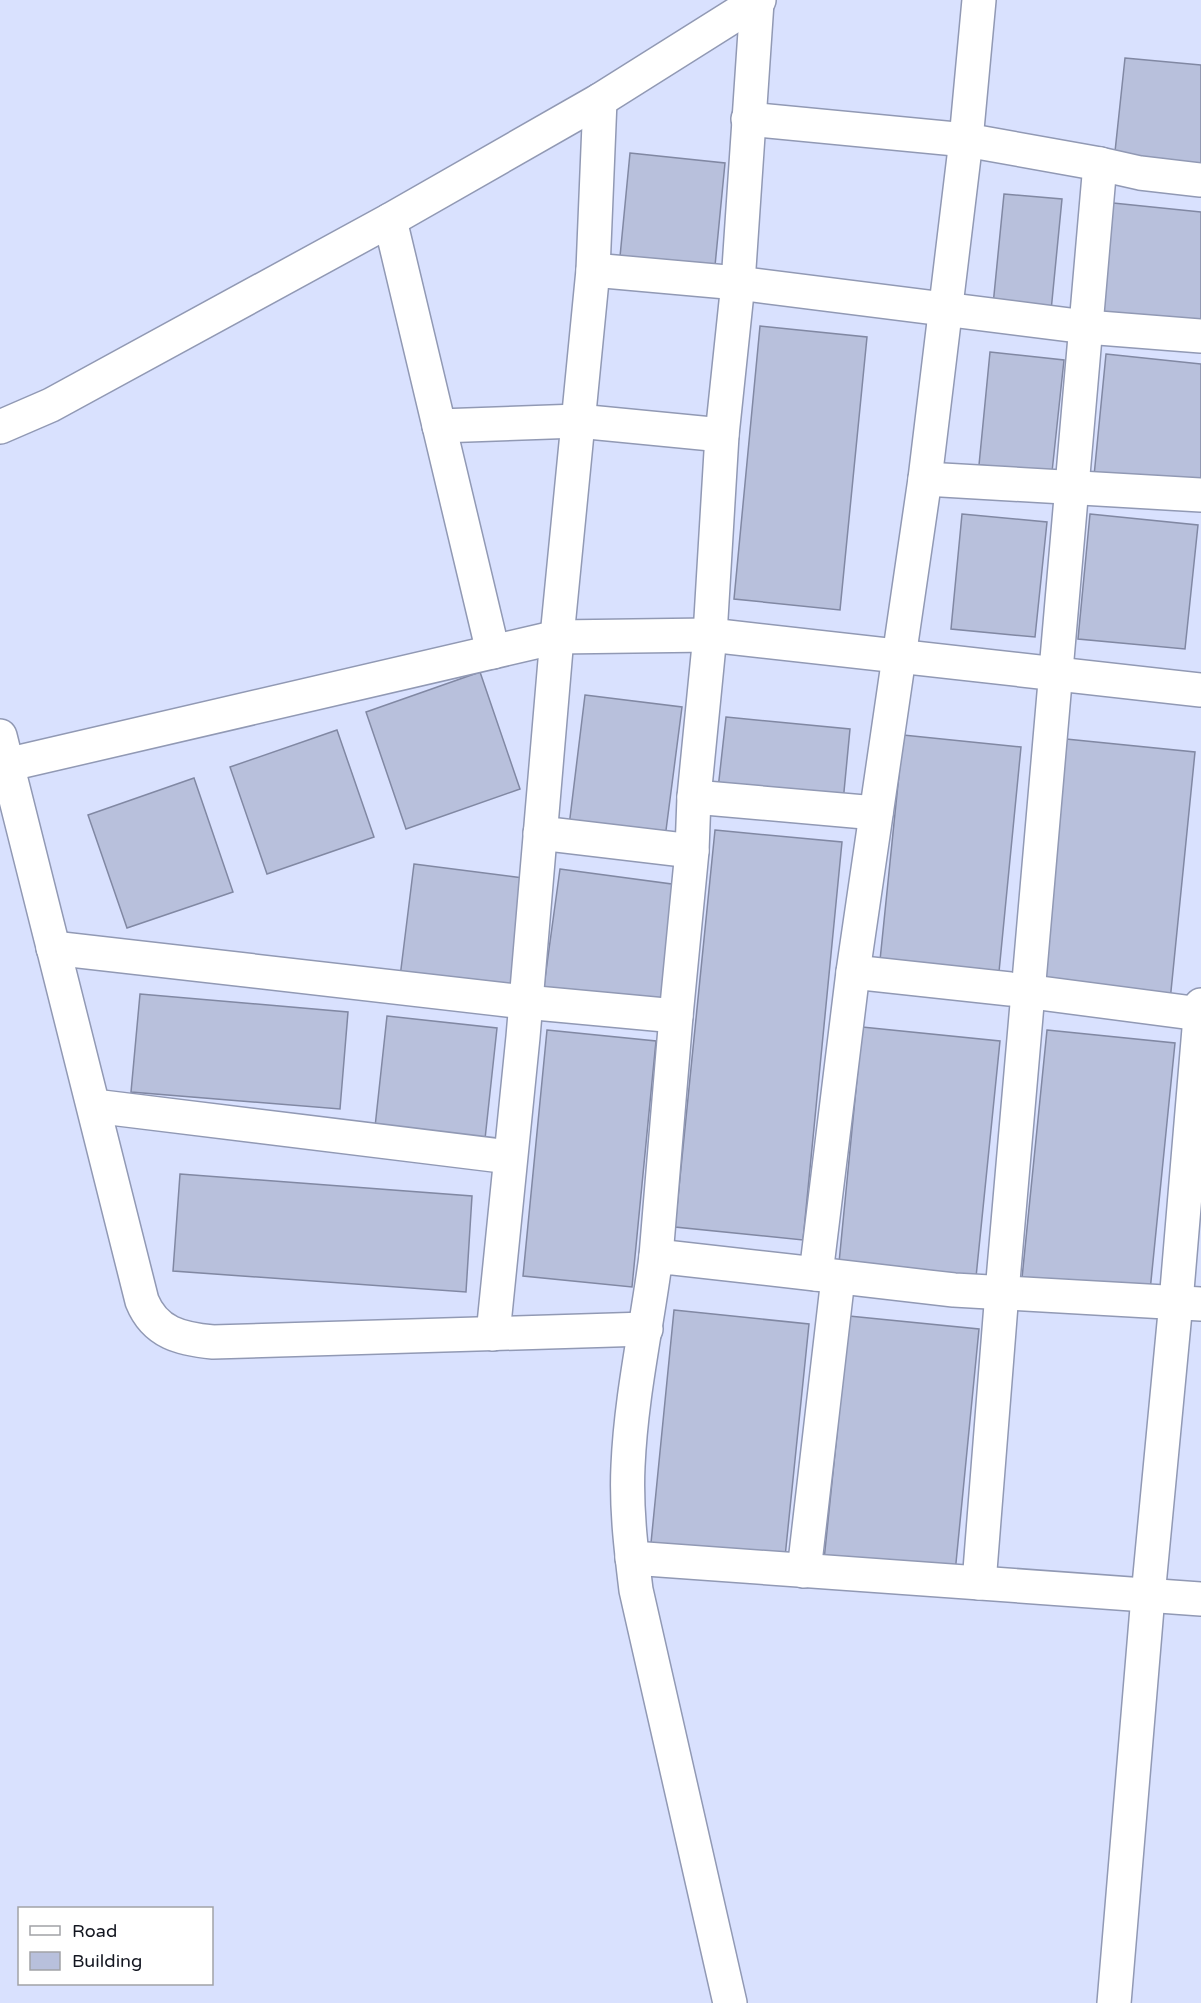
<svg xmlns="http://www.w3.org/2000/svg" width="1201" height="2003" font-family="'Varela Round',sans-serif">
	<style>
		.building { fill: #b8c0dc; stroke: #8188a3; stroke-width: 1.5 }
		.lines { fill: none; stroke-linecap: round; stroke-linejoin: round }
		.minor-casing { stroke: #9199b4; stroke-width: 36 }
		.minor { stroke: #fff; stroke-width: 33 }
	</style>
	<rect width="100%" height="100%" fill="#d9e1fe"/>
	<g class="building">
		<polygon points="1125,58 1201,65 1201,170 1114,161"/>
		<polygon points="630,153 725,163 714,276 619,267"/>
		<polygon points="1004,194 1062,199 1051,311 993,305"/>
		<polygon points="1113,203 1201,212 1201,329 1102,320"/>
		<polygon points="760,326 867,337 840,610 734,599"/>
		<polygon points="990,352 1064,360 1052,472 979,465"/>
		<polygon points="1106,354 1201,364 1201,487 1094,476"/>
		<polygon points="962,514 1047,522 1035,637 951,629"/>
		<polygon points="1090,514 1198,525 1185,649 1078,639"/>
		<polygon points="480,672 520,789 406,829 366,712"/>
		<polygon points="585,695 682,707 665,838 569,826"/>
		<polygon points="726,717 850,729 843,802 718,789"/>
		<polygon points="337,730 374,837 267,874 230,767"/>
		<polygon points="903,735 1021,747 998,982 879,970"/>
		<polygon points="1066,739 1195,752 1170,1001 1040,987"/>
		<polygon points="194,778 233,892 127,928 88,815"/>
		<polygon points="715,830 842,842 803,1240 675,1227"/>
		<polygon points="414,864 523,878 510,990 400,977"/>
		<polygon points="560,869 679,885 661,1010 543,993"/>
		<polygon points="140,994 348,1012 340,1109 131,1092"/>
		<polygon points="387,1016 497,1028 485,1139 375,1127"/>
		<polygon points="862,1027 1000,1041 975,1287 838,1273"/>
		<polygon points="547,1030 656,1041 632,1287 523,1276"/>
		<polygon points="1047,1030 1175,1043 1150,1291 1022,1278"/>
		<polygon points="180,1174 472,1196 466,1292 173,1271"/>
		<polygon points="674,1310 809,1324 785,1557 651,1543"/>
		<polygon points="849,1316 979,1329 955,1573 824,1560"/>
	</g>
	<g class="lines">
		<defs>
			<g id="minor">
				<polyline points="748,119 966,140 1100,164 1140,173 1201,180"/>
				<polyline points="390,220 493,652"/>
				<polyline points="593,270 738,283 1086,327 1201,336"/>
				<polyline points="439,426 578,421 722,435"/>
				<polyline points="0,427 51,405 390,220 600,100 759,0"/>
				<polyline points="925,479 1201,495"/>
				<path d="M 0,736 L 142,1301 C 155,1333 181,1339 213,1342 L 646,1329"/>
				<polyline points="6,765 557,637 710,635 1201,690"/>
				<polyline points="694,797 876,813"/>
				<polyline points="540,833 692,851"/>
				<polyline points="53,948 525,1002 676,1016"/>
				<polyline points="853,972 1010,989 1200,1014"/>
				<polyline points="94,1106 510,1157"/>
				<polyline points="656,1256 676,1016 692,851 694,797 710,635 722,435 738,283 757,2"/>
				<polyline points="816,1274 954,1290 1201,1304"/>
				<polyline points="493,1334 523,1037 557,637 593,270 600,100"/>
				<polyline points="632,1558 1201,1599"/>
				<polyline points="804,1571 838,1278"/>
				<polyline points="979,1583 1002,1292 1100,164"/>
				<path d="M 730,2003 L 636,1590 C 631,1549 626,1508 628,1466 C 631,1395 647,1326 656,1256 L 816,1274 L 853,972 L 925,479 L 966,140 L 979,0"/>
				<polyline points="1114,2003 1148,1596 1176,1302 1201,1005"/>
			</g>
		</defs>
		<use href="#minor" class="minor-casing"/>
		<use href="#minor" class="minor"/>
	</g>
	<rect x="18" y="1907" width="195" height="78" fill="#ffffff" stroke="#a1a2a6" stroke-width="1.5"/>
	<rect x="30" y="1926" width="30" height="9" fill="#ffffff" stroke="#a1a2a6" stroke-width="1.5"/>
	<text x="72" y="1937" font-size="18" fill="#131620">Road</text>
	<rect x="30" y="1952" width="30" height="18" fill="#b8c0dc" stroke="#a1a2a6" stroke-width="1.5"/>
	<text x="72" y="1967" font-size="18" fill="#131620">Building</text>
</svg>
